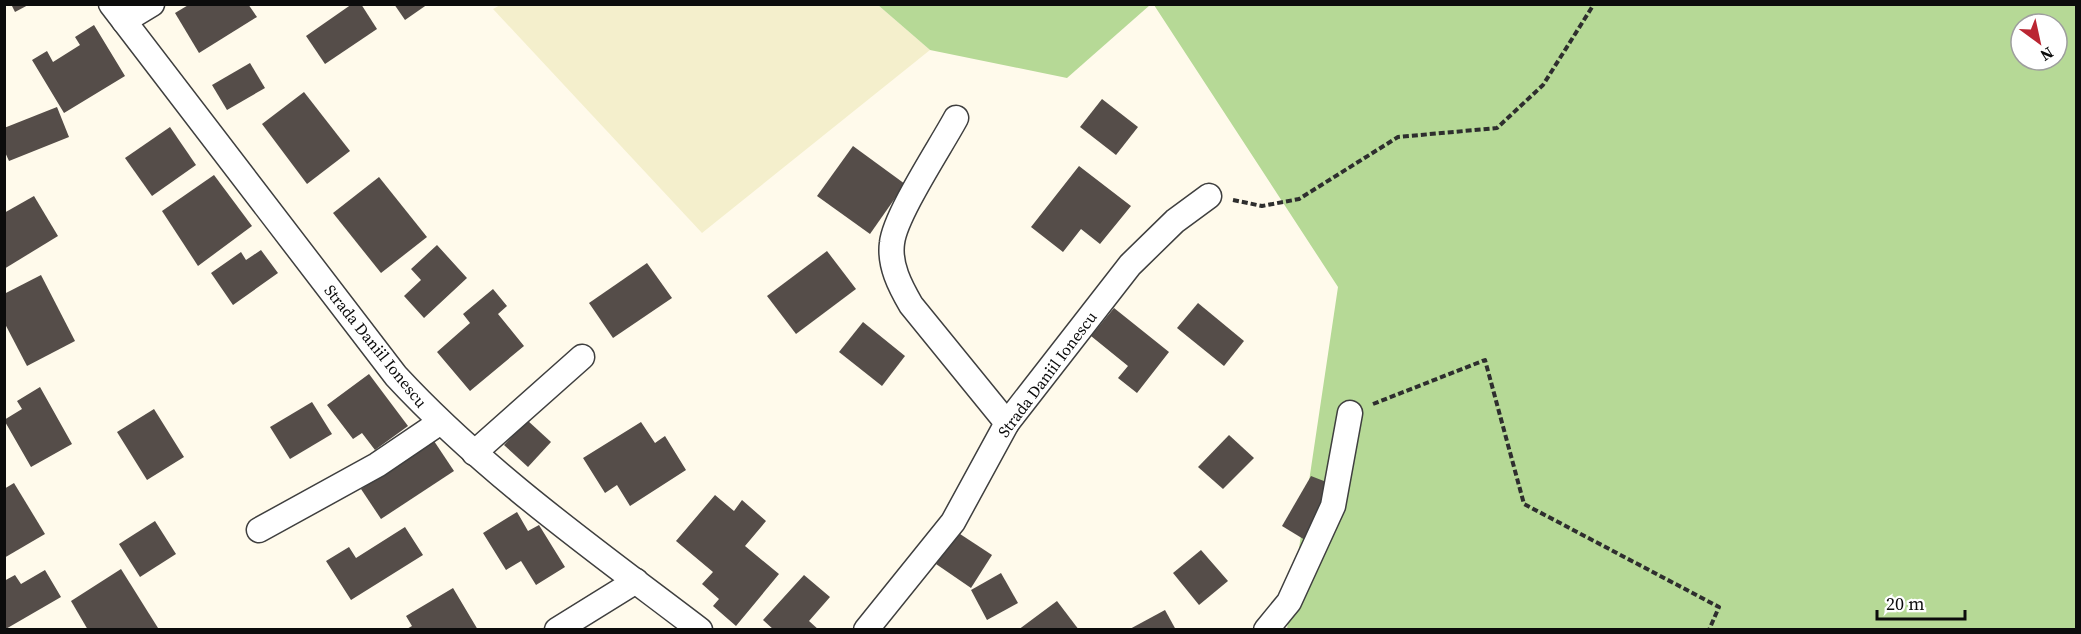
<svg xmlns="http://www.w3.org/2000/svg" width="2081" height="634" font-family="'Source Serif 4',serif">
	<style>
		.farmland { fill: #f4efcc }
		.forest { fill: #b6d996; fill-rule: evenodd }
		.building { fill: #554d49 }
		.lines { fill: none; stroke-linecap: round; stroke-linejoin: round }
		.street-casing { stroke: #3f3f3f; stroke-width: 27 }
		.path { stroke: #2e2e2e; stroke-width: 4; stroke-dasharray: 6 3; stroke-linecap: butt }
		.street { stroke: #fff; stroke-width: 24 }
		.labels { text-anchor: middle; stroke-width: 6; stroke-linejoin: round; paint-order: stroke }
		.street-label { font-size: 16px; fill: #0c0c0c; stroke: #fff }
	</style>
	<rect width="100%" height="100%" fill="#fffaeb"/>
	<polygon class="farmland" points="502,4 878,5 930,50 702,233 493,9"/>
	<g class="forest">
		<polygon points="878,5 1150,5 1067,78 930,50"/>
		<path d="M 1154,5 L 2076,5 L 2076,629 L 1287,629 L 1338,287 ZM 2021,24 L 2057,24 L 2057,60 L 2021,60 Z"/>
	</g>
	<g class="building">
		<polygon points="11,4 30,4 15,12"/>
		<polygon points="190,4 248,4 257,17 199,53 175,13"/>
		<polygon points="352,4 361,4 377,29 325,64 306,36"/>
		<polygon points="394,4 428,4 405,20"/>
		<polygon points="94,25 125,76 64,113 32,60 47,51 53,62 80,45 75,37"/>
		<polygon points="250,63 265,88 227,110 212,85"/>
		<polygon points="304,92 350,151 307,184 262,124"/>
		<polygon points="1102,99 1138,127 1116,155 1080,127"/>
		<polygon points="57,107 69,137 9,161 4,150 4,128"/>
		<polygon points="170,127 196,165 152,196 125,158"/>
		<polygon points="853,146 905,184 870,234 817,196"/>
		<polygon points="1079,166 1131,206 1100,244 1081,229 1063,252 1031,227"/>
		<polygon points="214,175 252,226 198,266 162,211"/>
		<polygon points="379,177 427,237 381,273 333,213"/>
		<polygon points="34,196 58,236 4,269 4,213"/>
		<polygon points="437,245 467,278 424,318 404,296 421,280 411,269"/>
		<polygon points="261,250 278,273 233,305 211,273 241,252 246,260"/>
		<polygon points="827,251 856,289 796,334 767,296"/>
		<polygon points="647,263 672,298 613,338 589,303"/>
		<polygon points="41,275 75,341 27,366 4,322 4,294"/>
		<polygon points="493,289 507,306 498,314 524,346 470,391 437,352 470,323 463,314"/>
		<polygon points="1198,303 1244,341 1224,366 1177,328"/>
		<polygon points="1114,308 1169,352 1137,393 1118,378 1128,366 1091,336"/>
		<polygon points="863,322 905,356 882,386 839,352"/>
		<polygon points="369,374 408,426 375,450 362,433 353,439 327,405"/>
		<polygon points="40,387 72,444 31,467 4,420 22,409 17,401"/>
		<polygon points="312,402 332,434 290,459 270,427"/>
		<polygon points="154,409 184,457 147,480 117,432"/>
		<polygon points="527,420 551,442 528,467 504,445"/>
		<polygon points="641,422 655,443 665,436 686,470 630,506 617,485 605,493 583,458"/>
		<polygon points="1229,435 1254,458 1223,489 1198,467"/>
		<polygon points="434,441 454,471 381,519 361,489"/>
		<polygon points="1311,476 1329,483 1325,503 1305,540 1282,526"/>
		<polygon points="14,483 45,534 4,558 4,489"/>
		<polygon points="715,495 734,511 742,500 766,521 745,546 779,574 736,626 713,606 719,599 702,584 713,572 676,541"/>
		<polygon points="517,512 528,531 539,525 565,567 536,585 521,561 506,570 483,533"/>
		<polygon points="155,521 176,554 140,577 119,544"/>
		<polygon points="405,527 423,555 351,600 326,561 349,547 356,558"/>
		<polygon points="957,532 992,555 971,588 936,564"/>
		<polygon points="1201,550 1228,581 1199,605 1173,573"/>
		<polygon points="121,569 158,628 155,630 88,630 71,601"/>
		<polygon points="45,570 61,597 4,630 4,581 15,575 21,584"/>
		<polygon points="1001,573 1018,603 987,620 971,590"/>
		<polygon points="804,575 830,597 809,621 819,630 774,630 763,620"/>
		<polygon points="453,588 478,630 405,630 412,626 406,616"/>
		<polygon points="1057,601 1079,630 1018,630"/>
		<polygon points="1165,610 1176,630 1128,630"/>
	</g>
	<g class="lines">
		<defs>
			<g id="street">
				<path d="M 111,4 L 396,376 C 486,473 595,550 700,630"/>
				<polyline points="124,21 152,4"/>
				<path d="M 956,118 C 941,146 895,215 892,243 C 889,265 900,286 911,305 L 1007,423"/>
				<polyline points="474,453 582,357"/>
				<polyline points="259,530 377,465 439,423"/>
				<polyline points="557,630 636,581"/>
				<polyline points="866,630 953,522 1007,423 1130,265 1175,221 1209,196"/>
				<polyline points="1266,630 1289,602 1333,506 1350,413"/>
			</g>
		</defs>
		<use href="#street" class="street-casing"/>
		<g class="path">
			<polyline points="1233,200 1262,206 1299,199 1398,137 1497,128 1543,85 1594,4"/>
			<polyline points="1373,404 1485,360 1524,504 1719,607 1709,630"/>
		</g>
		<use href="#street" class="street"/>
	</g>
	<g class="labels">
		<g class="street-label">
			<text transform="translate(376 346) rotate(51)" y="6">Strada Daniil Ionescu</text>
			<text transform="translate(1047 374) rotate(-53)" y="6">Strada Daniil Ionescu</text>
		</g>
	</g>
	<rect width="2081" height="634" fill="none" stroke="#0c0c0c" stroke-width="12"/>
	<g transform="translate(2039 42) rotate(147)"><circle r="28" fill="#ffffff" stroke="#9e9e9e" stroke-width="1.5"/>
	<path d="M0-4.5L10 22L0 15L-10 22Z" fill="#ba2632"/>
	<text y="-9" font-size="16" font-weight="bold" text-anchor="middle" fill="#0c0c0c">N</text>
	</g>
	<path d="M1877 610v9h88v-9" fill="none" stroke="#0c0c0c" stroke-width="3"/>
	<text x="1886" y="610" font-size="18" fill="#0c0c0c" stroke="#ffffff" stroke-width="4.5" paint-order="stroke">20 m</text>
</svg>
